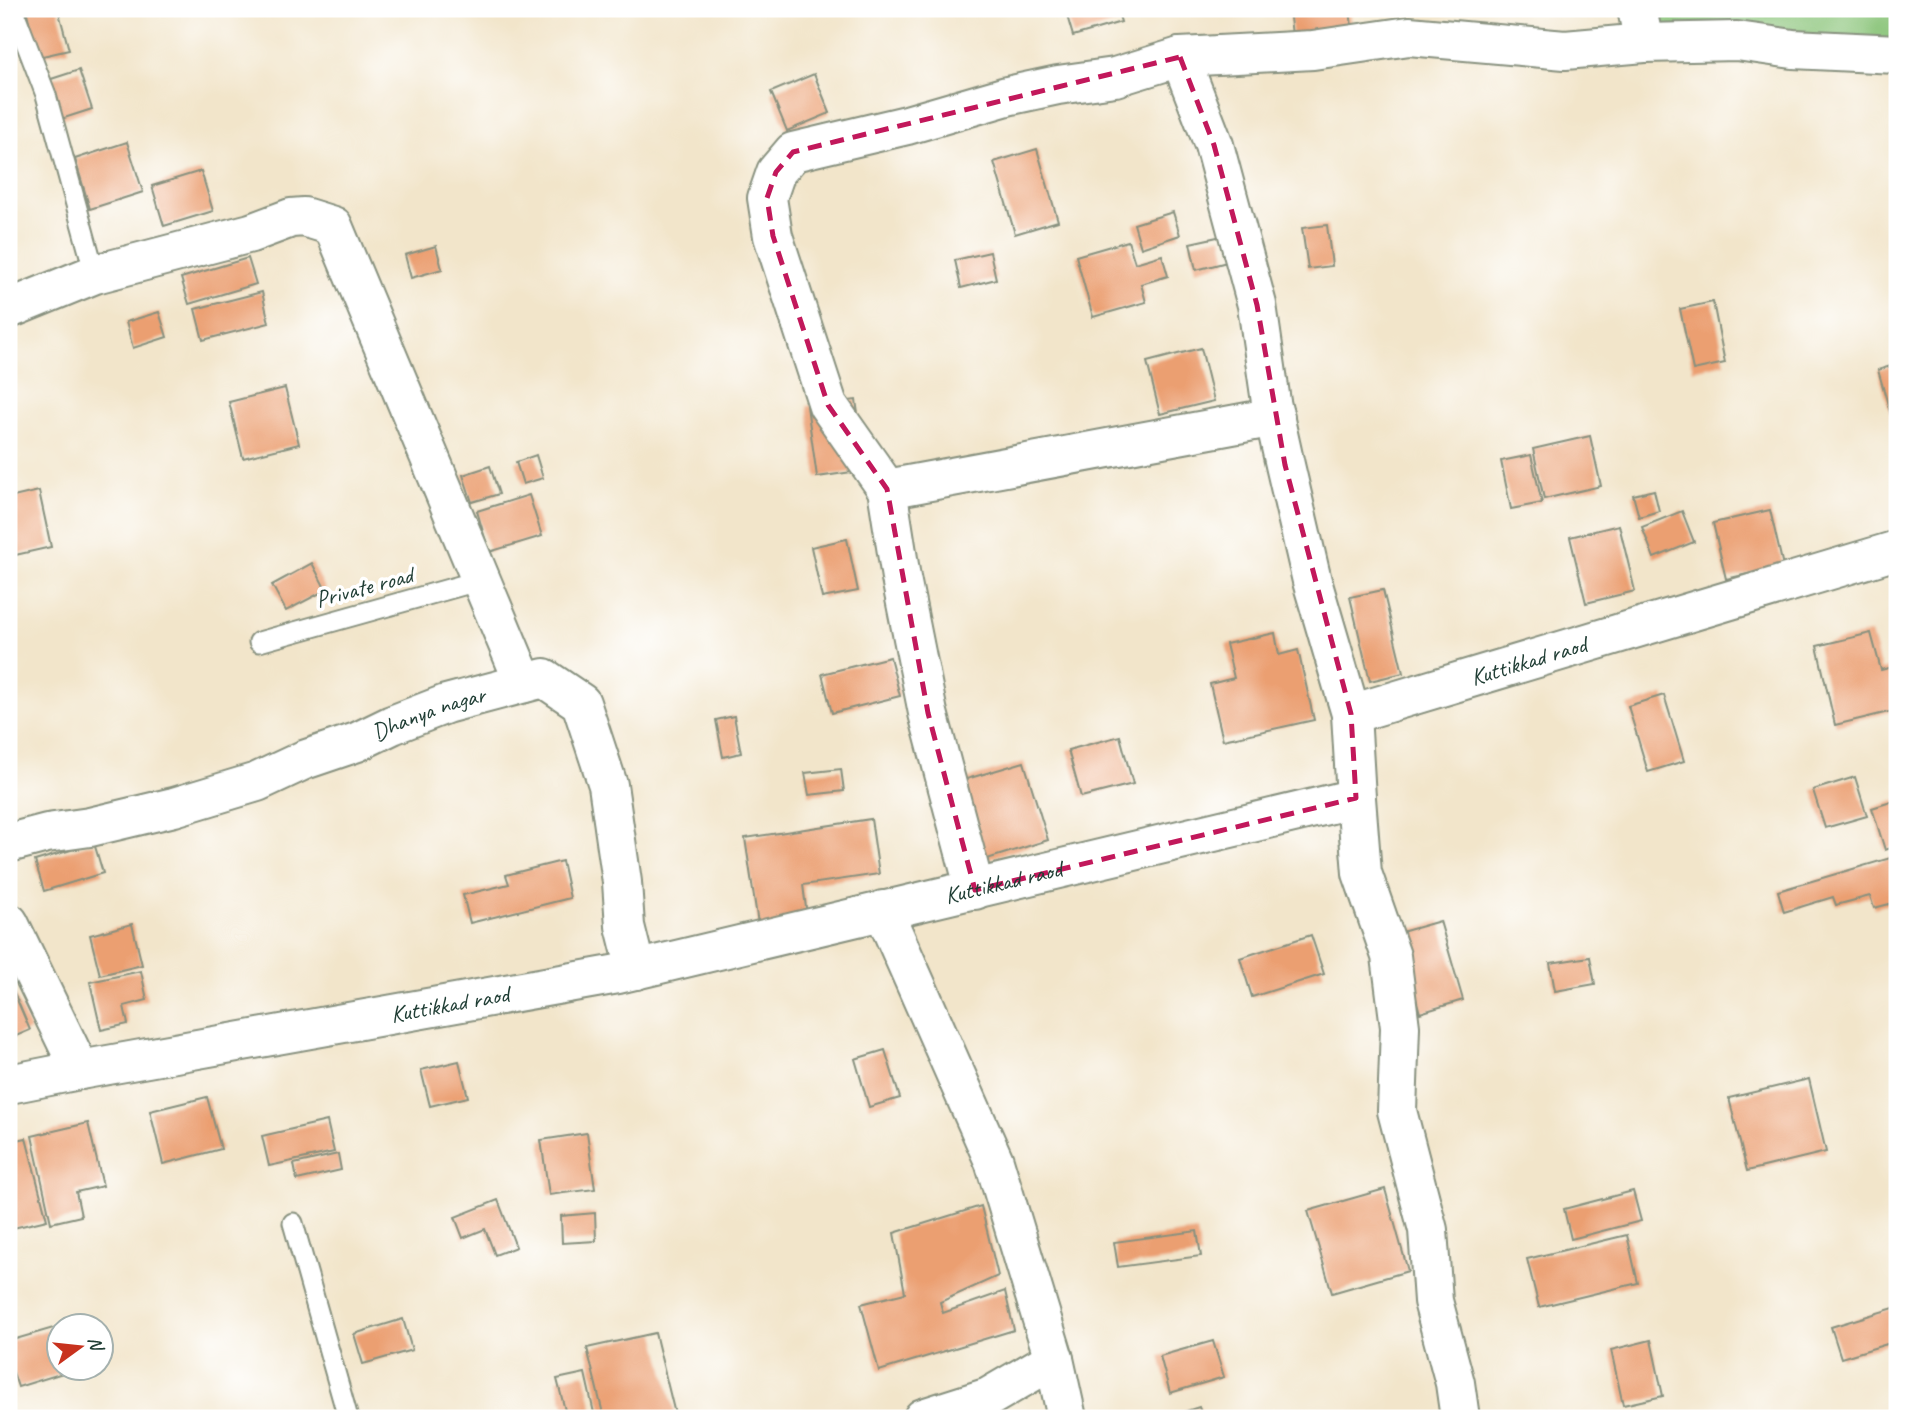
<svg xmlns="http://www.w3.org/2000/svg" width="1906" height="1427" font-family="Caveat,sans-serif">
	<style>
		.green { fill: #8ac479; stroke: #548056; stroke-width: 2 }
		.building { fill: #eb9f71 }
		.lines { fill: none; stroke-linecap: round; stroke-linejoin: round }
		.lane-casing { stroke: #88917f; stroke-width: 23 }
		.street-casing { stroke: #88917f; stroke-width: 42 }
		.lane { stroke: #fff; stroke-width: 19 }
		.street { stroke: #fff; stroke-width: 38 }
		.marked { fill: none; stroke: #c2185b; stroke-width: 5; stroke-dasharray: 14 9; stroke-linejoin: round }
		.labels { text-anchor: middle; stroke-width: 7; stroke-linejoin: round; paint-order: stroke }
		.street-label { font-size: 24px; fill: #1f3d34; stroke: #fff }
	</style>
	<rect width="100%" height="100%" fill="#fff"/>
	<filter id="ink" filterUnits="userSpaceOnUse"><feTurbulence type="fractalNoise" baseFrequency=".0143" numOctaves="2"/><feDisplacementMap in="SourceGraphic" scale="14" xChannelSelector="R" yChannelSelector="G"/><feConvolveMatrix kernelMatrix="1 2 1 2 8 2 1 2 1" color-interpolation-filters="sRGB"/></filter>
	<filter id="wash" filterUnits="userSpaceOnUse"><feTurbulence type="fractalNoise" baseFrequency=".00686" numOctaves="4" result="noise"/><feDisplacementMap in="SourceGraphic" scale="28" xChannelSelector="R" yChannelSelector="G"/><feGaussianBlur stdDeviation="1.57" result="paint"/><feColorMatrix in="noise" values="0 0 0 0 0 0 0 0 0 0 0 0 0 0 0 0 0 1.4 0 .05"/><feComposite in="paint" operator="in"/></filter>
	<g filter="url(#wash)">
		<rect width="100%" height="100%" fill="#f2e5ca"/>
		<polygon class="green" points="1653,9 1897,9 1897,42 1658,43"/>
		<g id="blocks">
			<g class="building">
				<polygon points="26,9 58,9 69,50 38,57"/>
				<polygon points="1065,9 1117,9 1121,22 1073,36"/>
				<polygon points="1289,9 1350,9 1352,28 1292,35"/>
				<polygon points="79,70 92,109 55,121 42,82"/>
				<polygon points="814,74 830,113 787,131 771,92"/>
				<polygon points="127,142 143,192 90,209 75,159"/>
				<polygon points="1037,149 1058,221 1015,234 994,162"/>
				<polygon points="201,171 213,211 164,226 152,186"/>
				<polygon points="1173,212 1180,235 1141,248 1134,224"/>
				<polygon points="1327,225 1332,266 1308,269 1302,228"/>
				<polygon points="1222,236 1227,262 1196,270 1190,243"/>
				<polygon points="1128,241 1135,263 1162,255 1168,276 1141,284 1146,302 1093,317 1076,256"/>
				<polygon points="436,246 442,269 411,278 405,255"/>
				<polygon points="990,252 996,279 961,288 955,260"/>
				<polygon points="248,258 256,284 189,304 181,278"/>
				<polygon points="262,292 269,323 203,340 195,309"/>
				<polygon points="1713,302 1725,363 1693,370 1680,309"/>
				<polygon points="159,312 167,337 133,348 126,322"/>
				<polygon points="1201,348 1214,401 1160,414 1147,362"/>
				<polygon points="1897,364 1897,428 1895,429 1878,370"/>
				<polygon points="285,388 299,444 243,458 229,402"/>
				<polygon points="856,400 866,470 817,477 807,406"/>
				<polygon points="1590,436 1601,486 1544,499 1533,449"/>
				<polygon points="536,455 543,478 523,484 516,462"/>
				<polygon points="1531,455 1542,503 1511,509 1501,461"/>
				<polygon points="490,466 499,494 472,502 463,475"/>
				<polygon points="1654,490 1659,511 1639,517 1633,495"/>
				<polygon points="39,491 51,547 11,556 9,498"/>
				<polygon points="529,495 542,536 489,552 477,511"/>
				<polygon points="1770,510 1783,566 1726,579 1713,523"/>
				<polygon points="1682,511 1694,542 1654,558 1642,527"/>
				<polygon points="1619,525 1635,591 1586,603 1570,537"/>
				<polygon points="847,539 858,591 822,598 811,547"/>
				<polygon points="312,563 326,590 286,611 272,585"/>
				<polygon points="1383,590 1403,673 1370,681 1350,597"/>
				<polygon points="1275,633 1279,655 1298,650 1314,720 1223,740 1210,684 1234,678 1226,644"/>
				<polygon points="1871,633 1881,670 1897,666 1897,710 1835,725 1817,646"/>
				<polygon points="890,657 900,696 832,713 822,674"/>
				<polygon points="1664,695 1684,761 1648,772 1628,706"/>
				<polygon points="734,716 741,753 723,757 716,720"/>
				<polygon points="1120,736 1133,784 1081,797 1068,750"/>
				<polygon points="1024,762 1048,840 984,860 960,781"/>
				<polygon points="841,769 844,791 809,795 805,773"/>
				<polygon points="1855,777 1867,816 1825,828 1813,790"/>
				<polygon points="1897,800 1897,846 1885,850 1872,808"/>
				<polygon points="871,819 879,874 803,885 808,923 759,930 745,838"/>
				<polygon points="94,843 103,873 44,891 35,861"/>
				<polygon points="1897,856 1897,902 1874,908 1870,896 1836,905 1833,897 1784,912 1778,891"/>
				<polygon points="562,861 570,898 470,923 463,895 509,884 506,875"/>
				<polygon points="1440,921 1463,1000 1420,1013 1398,933"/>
				<polygon points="132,924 142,965 100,975 90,935"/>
				<polygon points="1311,935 1324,974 1252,997 1240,958"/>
				<polygon points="1590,957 1595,984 1555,991 1550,963"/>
				<polygon points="141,971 147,1000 124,1006 128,1024 101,1030 90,982"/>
				<polygon points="9,981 30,1030 9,1039"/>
				<polygon points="885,1050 900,1098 869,1107 855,1059"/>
				<polygon points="459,1061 468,1097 430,1106 421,1070"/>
				<polygon points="1809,1079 1826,1152 1747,1171 1729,1098"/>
				<polygon points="207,1097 221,1149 163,1164 150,1111"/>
				<polygon points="327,1121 334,1152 269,1166 262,1136"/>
				<polygon points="88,1123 103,1186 76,1192 81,1216 51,1223 32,1136"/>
				<polygon points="587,1133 595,1189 549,1195 541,1140"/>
				<polygon points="26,1138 47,1220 9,1229 9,1142"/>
				<polygon points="338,1154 341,1170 297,1180 294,1164"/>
				<polygon points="1385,1189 1408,1271 1332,1293 1308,1211"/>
				<polygon points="1633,1191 1641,1221 1571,1239 1564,1209"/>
				<polygon points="498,1200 516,1247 495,1255 485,1229 463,1238 455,1217"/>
				<polygon points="981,1206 998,1276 940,1302 943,1313 1005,1291 1014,1330 879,1371 861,1304 905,1293 894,1233"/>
				<polygon points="595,1213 596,1241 562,1243 561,1216"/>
				<polygon points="1197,1231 1201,1256 1118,1267 1114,1242"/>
				<polygon points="1627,1235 1638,1283 1539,1307 1527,1259"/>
				<polygon points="1897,1307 1897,1341 1841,1358 1831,1327"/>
				<polygon points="403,1319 412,1350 363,1364 354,1334"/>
				<polygon points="60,1326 60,1368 72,1368 73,1370 18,1387 9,1360 9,1341"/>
				<polygon points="655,1333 676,1418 604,1418 587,1348"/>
				<polygon points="1651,1340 1663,1396 1623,1405 1611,1350"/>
				<polygon points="1213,1341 1224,1377 1170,1393 1160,1356"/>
				<polygon points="585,1373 594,1413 567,1418 557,1379"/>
				<polygon points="1199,1407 1203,1418 1165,1418"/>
			</g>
		</g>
	</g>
	<g filter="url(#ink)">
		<use href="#blocks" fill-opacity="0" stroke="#88917f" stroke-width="2"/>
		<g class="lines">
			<defs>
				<g id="lane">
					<polyline points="13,9 46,95 95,274"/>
					<polyline points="259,642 481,580"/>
					<polyline points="293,1223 348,1418"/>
				</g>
				<g id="street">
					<polyline points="1637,9 1644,43"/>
					<polyline points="1180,57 1214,145 1257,305 1271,402 1285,465 1312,581 1351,714"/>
					<polyline points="9,309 95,274 251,233 291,218 304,217 333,226 524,683"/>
					<polyline points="887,489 1275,417"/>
					<polyline points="1356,798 1362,873 1391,956 1400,1027 1397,1111 1428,1230 1433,1301 1455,1383 1460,1418"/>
					<path id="s1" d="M 9,843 L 47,833 L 90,827 L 174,807 L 257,782 L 304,760 L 357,742 L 392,725 L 446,704 L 544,678 L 581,703 L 608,785 L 622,882 L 625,926 L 636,970"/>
					<polyline points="975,890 928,713 901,578 887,489 828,405 773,236 767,198 776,172 793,152 907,125 1007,96 1058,85 1115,77 1180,57 1313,50 1409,36 1565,50 1644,43 1737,41 1793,49 1897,54"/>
					<polyline points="883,910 994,1161 1054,1359 1067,1418"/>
					<polyline points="9,923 80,1070"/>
					<path id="s2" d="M 9,1084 L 80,1070 L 618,974 L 1356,798 L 1351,714 L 1897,550"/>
					<polyline points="923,1418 989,1397 1054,1359"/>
				</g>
			</defs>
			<use href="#lane" class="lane-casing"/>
			<use href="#street" class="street-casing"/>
			<use href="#lane" class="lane"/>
			<use href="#street" class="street"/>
		</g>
	</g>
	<path class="marked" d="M 1180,57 L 1214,145 L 1257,305 L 1285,465 L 1351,714 L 1356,798 L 975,890 L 928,713 L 887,489 L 828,405 L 773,236 L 767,198 L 776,172 L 793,152 Z"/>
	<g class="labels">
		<g class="street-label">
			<text transform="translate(364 587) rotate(-15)" y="8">Private road</text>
			<text dy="8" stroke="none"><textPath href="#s2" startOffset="1647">Kuttikkad raod</textPath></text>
			<text dy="8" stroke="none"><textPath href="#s1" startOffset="441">Dhanya nagar</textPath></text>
			<text dy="8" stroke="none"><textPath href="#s2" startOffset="1015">Kuttikkad raod</textPath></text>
			<text dy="8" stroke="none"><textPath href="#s2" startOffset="448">Kuttikkad raod</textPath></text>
		</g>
	</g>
	<rect width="1906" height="1427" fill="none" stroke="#fff" stroke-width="35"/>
	<g transform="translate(80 1347) rotate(75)"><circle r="33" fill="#ffffff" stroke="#a5b1ae" stroke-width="2"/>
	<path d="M0-5L12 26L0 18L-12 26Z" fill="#c8321e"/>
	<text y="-10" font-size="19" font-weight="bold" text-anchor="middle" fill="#1f3d34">N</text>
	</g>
</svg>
